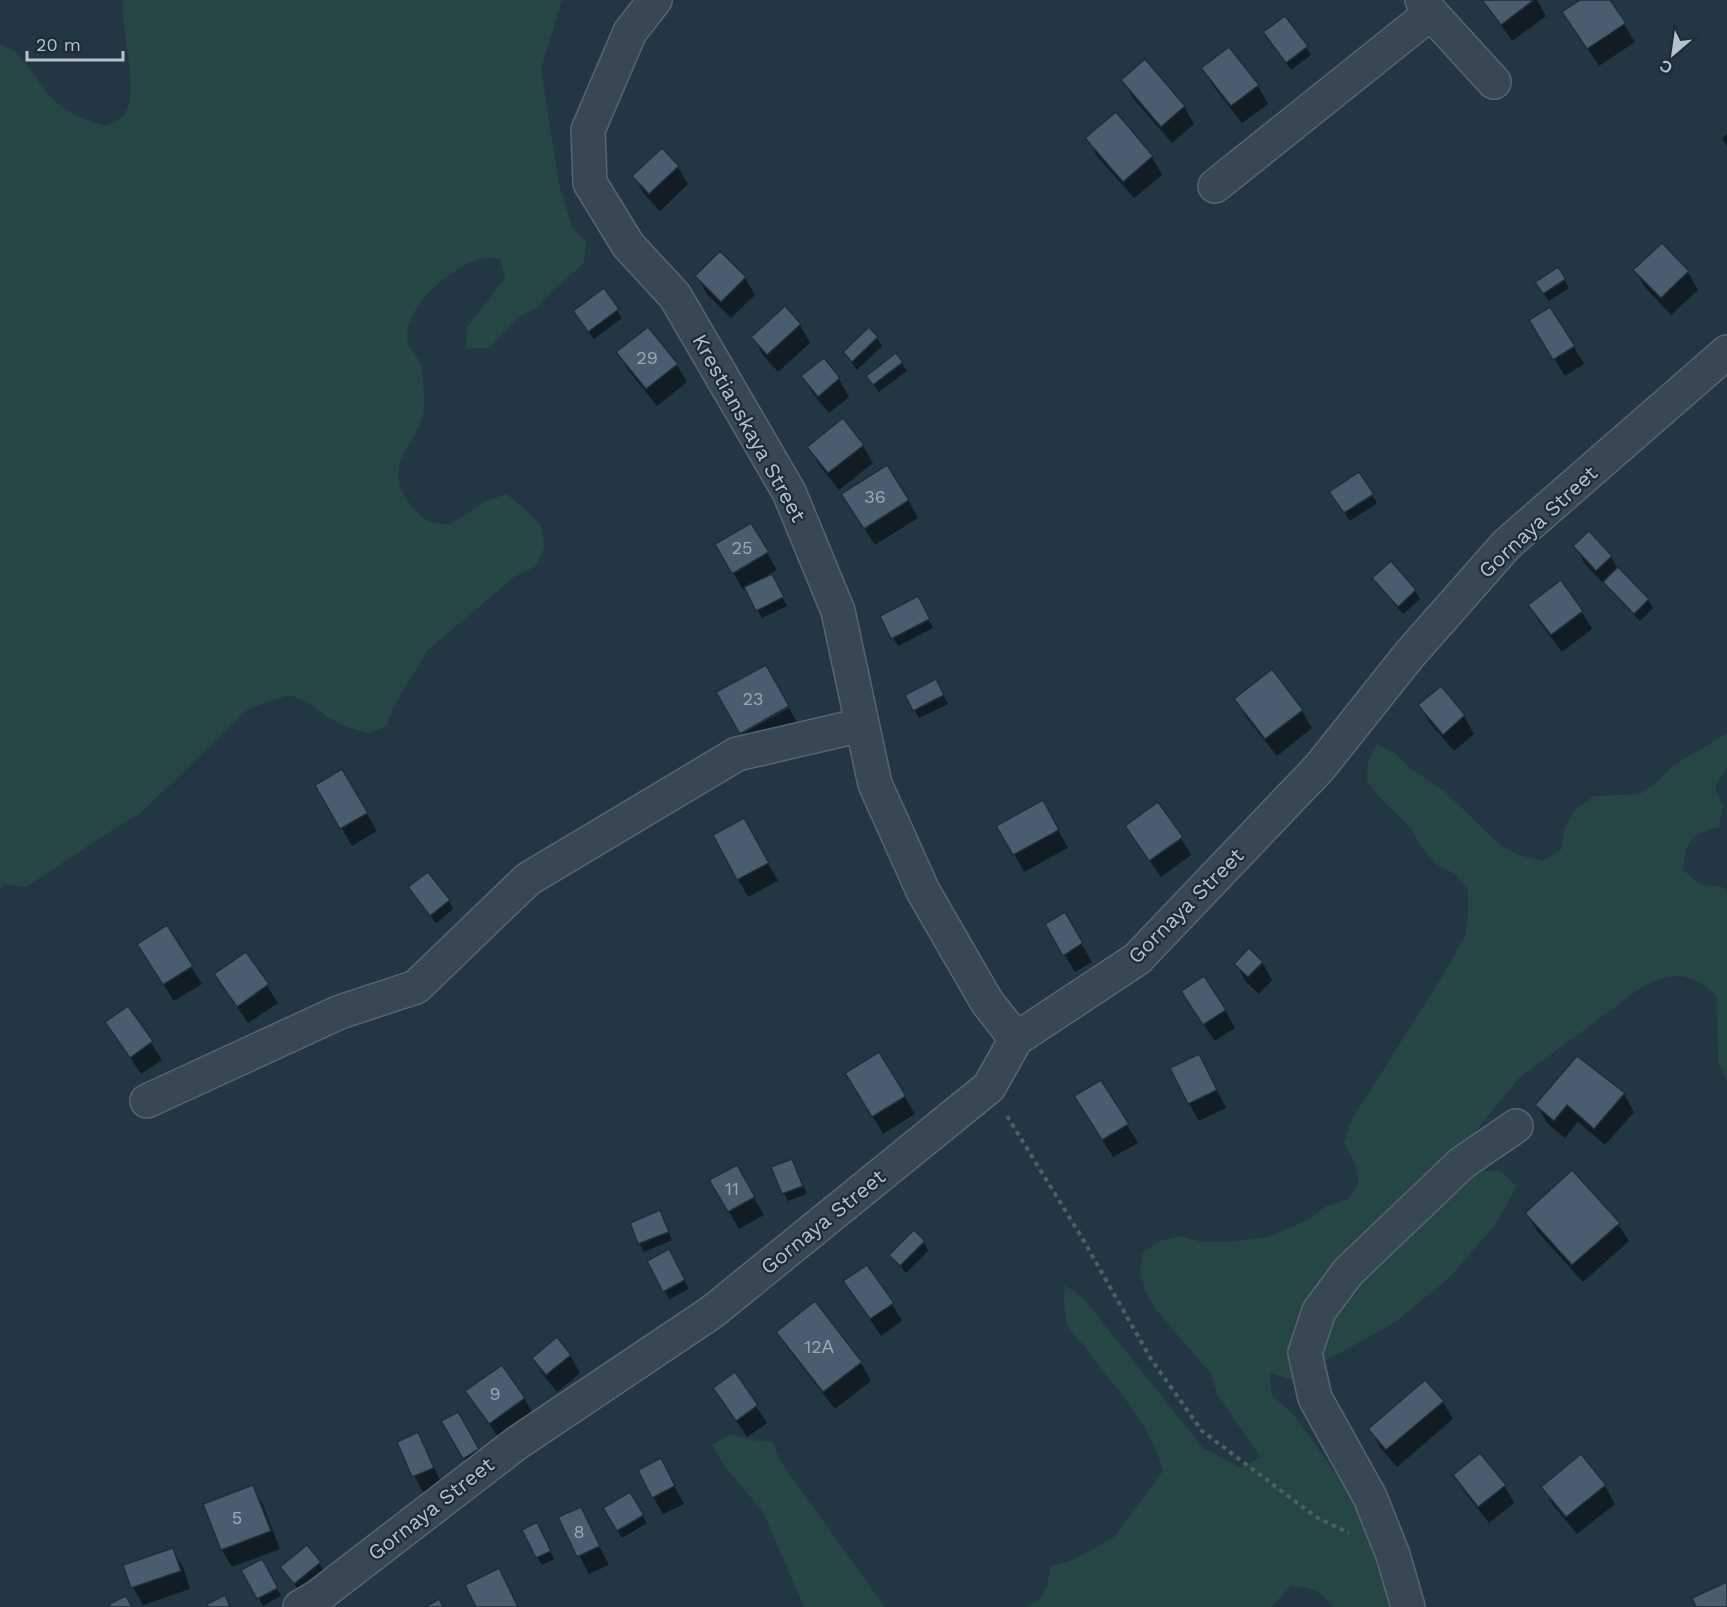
<svg xmlns="http://www.w3.org/2000/svg" width="1727" height="1607" font-family="'Work Sans',sans-serif">
	<style>
		.green { fill: #264545 }
		.shadow { fill: #0007 }
		.building { fill: #4a5d6e; stroke: #1f2e3b; stroke-width: 1.5 }
		.lines { fill: none; stroke-linecap: round; stroke-linejoin: round }
		.minor-casing { stroke: #566571; stroke-width: 36 }
		.path { stroke: #466362; stroke-width: 4; stroke-dasharray: 4.5 4.5; stroke-linecap: butt }
		.minor { stroke: #384754; stroke-width: 33 }
		.labels { text-anchor: middle; stroke-width: 4.5; stroke-linejoin: round; paint-order: stroke }
		.number-label { font-size: 18px; fill: #9aa9b5 }
		.street-label { font-size: 21px; fill: #b5c2cd; stroke: #1d2c39 }
	</style>
	<rect width="100%" height="100%" fill="#233644"/>
	<g class="green">
		<path d="M 123,0 L 562,0 L 541,69 L 559,184 L 572,227 L 586,242 L 584,263 L 552,291 L 537,307 L 518,318 L 489,348 L 466,349 L 467,327 L 505,278 L 500,258 C 493,258 483,258 477,260 C 448,270 401,309 408,343 C 410,350 418,356 420,363 C 424,374 424,392 424,404 C 425,442 379,458 408,501 C 421,520 427,522 449,525 L 486,501 L 506,494 L 523,507 L 540,524 L 545,546 L 536,566 L 514,577 L 427,651 L 394,706 L 387,726 L 368,733 L 346,727 L 327,717 L 309,703 L 290,695 L 269,701 L 247,710 L 140,814 L 118,826 L 26,887 L 4,884 L 0,888 L 0,44 C 26,53 35,81 52,98 C 67,113 85,121 106,126 C 111,123 118,121 122,117 C 142,99 120,28 123,0 Z"/>
		<path d="M 1727,733 L 1727,768 L 1715,786 L 1723,806 L 1719,827 C 1690,834 1686,840 1683,870 L 1701,885 L 1723,887 L 1727,892 L 1727,1081 L 1718,1062 L 1717,996 C 1689,971 1670,970 1638,990 L 1518,1079 L 1460,1151 L 1479,1170 L 1500,1171 L 1517,1186 L 1496,1224 L 1449,1278 L 1399,1319 L 1380,1331 L 1291,1379 L 1270,1373 L 1272,1396 L 1290,1411 L 1303,1427 L 1361,1510 L 1389,1607 L 1333,1607 C 1321,1590 1311,1588 1291,1586 L 1271,1607 L 1027,1607 C 1046,1597 1048,1586 1050,1566 L 1073,1560 L 1114,1537 L 1163,1471 C 1150,1421 1114,1388 1085,1347 C 1080,1340 1071,1334 1068,1326 C 1063,1313 1064,1298 1065,1285 L 1083,1298 L 1203,1448 L 1241,1468 L 1260,1457 L 1217,1394 L 1211,1374 L 1156,1310 L 1145,1291 L 1140,1271 L 1143,1252 L 1160,1241 L 1180,1236 L 1202,1242 L 1225,1242 L 1268,1237 L 1308,1220 L 1325,1207 L 1347,1200 L 1359,1183 L 1355,1163 L 1344,1143 L 1351,1121 L 1443,975 L 1465,936 L 1468,913 L 1468,890 L 1455,874 L 1436,864 L 1422,848 L 1411,828 L 1380,798 L 1367,781 L 1368,761 L 1377,744 L 1395,753 L 1410,768 L 1445,792 L 1500,845 L 1519,855 L 1543,861 L 1561,850 L 1565,827 L 1574,810 L 1594,796 L 1640,794 L 1657,782 L 1673,766 Z"/>
		<polygon points="731,1434 751,1440 773,1442 780,1461 885,1607 804,1607 763,1512 722,1463 712,1445"/>
	</g>
	<g class="shadow">
		<polygon points="1484,0 1537,0 1546,16 1512,41"/>
		<polygon points="1583,0 1609,0 1635,42 1599,66 1564,13"/>
		<polygon points="1265,33 1306,47 1311,55 1291,70"/>
		<polygon points="1229,49 1258,86 1268,104 1242,123 1213,86 1203,68"/>
		<polygon points="1123,80 1184,106 1194,124 1172,143 1133,98"/>
		<polygon points="1727,134 1727,146 1722,138"/>
		<polygon points="1087,138 1152,157 1162,175 1134,198 1097,156"/>
		<polygon points="678,167 688,184 660,211 644,194 634,176"/>
		<polygon points="1662,245 1688,272 1698,290 1671,315 1645,287 1635,270"/>
		<polygon points="1558,269 1569,288 1549,301 1542,291"/>
		<polygon points="697,276 745,278 755,295 731,318 707,294"/>
		<polygon points="603,290 622,318 594,339 579,320"/>
		<polygon points="785,308 800,325 810,343 778,372 763,355 753,337"/>
		<polygon points="877,338 882,346 857,370 845,353"/>
		<polygon points="1541,338 1574,347 1584,364 1565,376"/>
		<polygon points="618,352 677,365 687,382 657,406 628,370"/>
		<polygon points="896,355 907,371 879,392 868,377"/>
		<polygon points="823,360 839,379 849,397 829,413 813,394 803,376"/>
		<polygon points="863,446 873,463 839,490 819,465 809,447"/>
		<polygon points="1372,495 1377,503 1350,521 1336,500"/>
		<polygon points="908,500 918,518 875,545 854,512"/>
		<polygon points="751,525 777,570 770,574 787,606 762,618 746,588 743,590 717,544"/>
		<polygon points="1575,546 1611,557 1618,569 1648,600 1653,608 1640,621 1585,564"/>
		<polygon points="1374,578 1415,591 1420,599 1403,614 1379,586"/>
		<polygon points="917,598 933,628 898,646 882,617"/>
		<polygon points="1530,605 1582,612 1592,629 1562,652 1540,623"/>
		<polygon points="1272,672 1302,711 1312,728 1277,756 1246,717 1236,699"/>
		<polygon points="935,681 948,704 919,718 907,696"/>
		<polygon points="1441,688 1464,716 1474,734 1454,751 1430,723 1420,706"/>
		<polygon points="789,708 798,724 751,751 742,734"/>
		<polygon points="342,771 377,831 352,846 317,786"/>
		<polygon points="1042,802 1068,848 1024,872 999,826"/>
		<polygon points="1127,827 1181,838 1191,855 1161,877"/>
		<polygon points="754,837 778,881 748,897 738,879"/>
		<polygon points="415,896 449,901 453,909 436,923"/>
		<polygon points="1064,914 1092,962 1075,972 1047,925"/>
		<polygon points="166,927 202,984 174,1001 149,962"/>
		<polygon points="246,954 278,1003 248,1023 216,975"/>
		<polygon points="1262,962 1272,980 1259,994 1246,982 1236,964"/>
		<polygon points="128,1008 162,1060 141,1074 107,1022"/>
		<polygon points="1193,1009 1225,1010 1235,1028 1215,1041"/>
		<polygon points="879,1054 915,1114 883,1134 847,1073"/>
		<polygon points="1208,1073 1226,1108 1199,1121 1189,1103"/>
		<polygon points="1101,1082 1138,1143 1113,1157 1086,1114"/>
		<polygon points="1624,1094 1634,1112 1605,1145 1578,1122 1565,1138 1547,1123 1537,1105"/>
		<polygon points="792,1161 807,1194 788,1201 784,1193"/>
		<polygon points="736,1167 764,1215 739,1229 711,1181"/>
		<polygon points="1527,1213 1618,1224 1629,1241 1583,1282 1537,1231"/>
		<polygon points="664,1220 672,1240 644,1252 639,1243"/>
		<polygon points="924,1242 928,1251 906,1273 891,1255"/>
		<polygon points="668,1251 689,1289 669,1299 649,1261"/>
		<polygon points="845,1281 892,1304 902,1321 881,1336"/>
		<polygon points="814,1303 861,1363 871,1381 835,1409 788,1349 778,1332"/>
		<polygon points="570,1355 580,1373 557,1392 544,1376 533,1358"/>
		<polygon points="735,1374 767,1423 747,1437 715,1388"/>
		<polygon points="467,1391 524,1398 534,1416 500,1440"/>
		<polygon points="1443,1402 1453,1419 1397,1467 1380,1447 1370,1429"/>
		<polygon points="458,1414 483,1458 469,1466 443,1422"/>
		<polygon points="418,1434 443,1486 424,1494 398,1443"/>
		<polygon points="1581,1457 1605,1486 1615,1504 1577,1534 1553,1505 1543,1487"/>
		<polygon points="1455,1475 1504,1485 1514,1503 1489,1523 1465,1493"/>
		<polygon points="670,1478 684,1504 663,1514 653,1497"/>
		<polygon points="253,1487 263,1505 280,1549 232,1567 222,1550 205,1505"/>
		<polygon points="629,1494 647,1523 622,1538 605,1509"/>
		<polygon points="580,1509 609,1565 589,1574 560,1518"/>
		<polygon points="541,1532 554,1559 542,1565 537,1557"/>
		<polygon points="172,1550 183,1567 190,1589 143,1605 133,1587"/>
		<polygon points="261,1561 281,1596 263,1606 244,1571"/>
		<polygon points="319,1563 324,1571 300,1592 282,1568"/>
	</g>
	<g class="building">
		<polygon points="1482,0 1534,0 1501,25"/>
		<polygon points="1580,0 1610,0 1626,23 1587,49 1562,12"/>
		<polygon points="1285,16 1308,46 1286,63 1263,32"/>
		<polygon points="1229,47 1259,85 1231,106 1201,68"/>
		<polygon points="1145,59 1185,106 1161,127 1121,80"/>
		<polygon points="1116,112 1153,156 1123,182 1085,138"/>
		<polygon points="662,148 679,166 649,194 632,176"/>
		<polygon points="1662,243 1689,271 1661,298 1633,270"/>
		<polygon points="720,251 746,277 721,302 695,276"/>
		<polygon points="1558,267 1566,279 1543,294 1535,282"/>
		<polygon points="604,288 619,309 588,332 573,311"/>
		<polygon points="785,306 801,324 767,355 751,337"/>
		<polygon points="1550,307 1575,346 1553,360 1529,320"/>
		<polygon points="648,327 678,364 646,389 616,352"/>
		<polygon points="869,327 878,337 852,362 843,352"/>
		<polygon points="896,353 903,362 873,385 866,376"/>
		<polygon points="824,358 840,378 818,397 801,376"/>
		<polygon points="843,418 864,445 828,473 807,447"/>
		<polygon points="887,465 909,500 864,529 841,494"/>
		<polygon points="1359,472 1374,494 1344,513 1329,492"/>
		<polygon points="751,523 769,552 732,574 715,544"/>
		<polygon points="1589,531 1612,556 1596,571 1573,546"/>
		<polygon points="1391,561 1416,590 1398,607 1372,578"/>
		<polygon points="1618,567 1649,599 1634,614 1603,582"/>
		<polygon points="772,574 784,597 756,611 744,587"/>
		<polygon points="1561,580 1583,611 1551,635 1528,605"/>
		<polygon points="918,596 930,619 891,639 880,616"/>
		<polygon points="766,665 789,706 740,734 716,692"/>
		<polygon points="1272,669 1303,710 1265,739 1234,699"/>
		<polygon points="936,679 944,695 913,711 905,695"/>
		<polygon points="1441,686 1465,715 1443,735 1418,705"/>
		<polygon points="342,769 368,813 340,829 315,785"/>
		<polygon points="1043,800 1059,830 1013,855 996,826"/>
		<polygon points="1158,802 1183,837 1149,861 1125,826"/>
		<polygon points="744,818 769,863 737,880 713,835"/>
		<polygon points="428,872 450,900 430,916 408,887"/>
		<polygon points="1065,912 1083,943 1063,956 1045,924"/>
		<polygon points="167,925 193,966 163,985 137,944"/>
		<polygon points="1249,948 1263,962 1248,977 1234,964"/>
		<polygon points="246,952 269,984 237,1007 214,974"/>
		<polygon points="1204,976 1226,1010 1203,1025 1181,991"/>
		<polygon points="128,1006 153,1041 130,1058 105,1022"/>
		<polygon points="879,1052 906,1096 872,1117 845,1073"/>
		<polygon points="1199,1054 1217,1090 1188,1104 1170,1068"/>
		<polygon points="1577,1056 1625,1093 1594,1129 1567,1105 1554,1121 1535,1105"/>
		<polygon points="1101,1080 1129,1124 1102,1140 1074,1096"/>
		<polygon points="792,1159 803,1186 782,1194 771,1167"/>
		<polygon points="737,1165 755,1197 728,1212 709,1180"/>
		<polygon points="1572,1170 1620,1223 1572,1265 1525,1213"/>
		<polygon points="660,1210 669,1232 638,1244 630,1223"/>
		<polygon points="914,1230 925,1241 900,1266 889,1255"/>
		<polygon points="669,1249 685,1280 663,1292 647,1261"/>
		<polygon points="867,1265 894,1303 870,1319 843,1281"/>
		<polygon points="815,1301 862,1362 823,1392 776,1332"/>
		<polygon points="557,1337 571,1355 546,1375 532,1358"/>
		<polygon points="502,1365 525,1398 489,1424 465,1391"/>
		<polygon points="735,1372 758,1405 736,1421 713,1388"/>
		<polygon points="1425,1380 1444,1401 1386,1450 1368,1429"/>
		<polygon points="458,1412 479,1449 463,1459 441,1421"/>
		<polygon points="418,1432 434,1468 412,1477 397,1442"/>
		<polygon points="1480,1453 1506,1485 1478,1507 1453,1475"/>
		<polygon points="1581,1454 1606,1485 1566,1517 1541,1487"/>
		<polygon points="661,1458 675,1486 652,1498 638,1470"/>
		<polygon points="253,1485 271,1531 221,1550 203,1504"/>
		<polygon points="630,1492 644,1515 617,1531 603,1508"/>
		<polygon points="581,1507 600,1546 577,1557 558,1517"/>
		<polygon points="537,1522 551,1551 536,1558 522,1530"/>
		<polygon points="307,1545 321,1562 294,1584 280,1567"/>
		<polygon points="173,1548 181,1571 131,1588 123,1565"/>
		<polygon points="262,1559 278,1588 257,1599 241,1570"/>
		<polygon points="499,1568 518,1607 476,1607 465,1585"/>
		<polygon points="1727,1582 1727,1607 1696,1607 1692,1598"/>
		<polygon points="225,1595 230,1607 208,1607 207,1604"/>
		<polygon points="126,1596 132,1607 111,1607 109,1604"/>
		<polygon points="439,1599 443,1607 425,1607"/>
	</g>
	<g class="lines">
		<defs>
			<g id="minor">
				<polyline points="655,0 630,32 588,130 590,183 628,245 675,296 789,492 838,611 875,784 923,891 987,1002 1016,1039"/>
				<polyline points="1431,13 1494,82"/>
				<polyline points="1215,186 1431,13 1422,0"/>
				<polyline points="147,1101 340,1012 416,987 528,879 737,754 862,725"/>
				<polyline points="300,1607 317,1597 517,1443 712,1312 989,1087 1016,1039 1137,959 1320,767 1410,654 1507,544 1727,352"/>
				<polyline points="1408,1607 1393,1555 1370,1497 1315,1398 1305,1353 1319,1311 1348,1272 1462,1163 1516,1126"/>
			</g>
		</defs>
		<use href="#minor" class="minor-casing"/>
		<polyline class="path" points="1007,1116 1081,1236 1151,1359 1202,1431 1316,1517 1349,1533"/>
		<use href="#minor" class="minor"/>
	</g>
	<g class="labels">
		<g class="number-label">
			<text x="647" y="364">29</text>
			<text x="875" y="503">36</text>
			<text x="742" y="554">25</text>
			<text x="753" y="705">23</text>
			<text x="732" y="1195">11</text>
			<text x="819" y="1353">12А</text>
			<text x="495" y="1400">9</text>
			<text x="237" y="1524">5</text>
			<text x="579" y="1538">8</text>
		</g>
		<g class="street-label">
			<text transform="translate(749 428) rotate(61)" y="7">Krestianskaya Street</text>
			<text transform="translate(1538 522) rotate(-43)" y="7">Gornaya Street</text>
			<text transform="translate(1186 906) rotate(-45)" y="7">Gornaya Street</text>
			<text transform="translate(823 1222) rotate(-39)" y="7">Gornaya Street</text>
			<text transform="translate(431 1509) rotate(-38)" y="7">Gornaya Street</text>
		</g>
	</g>
	<g transform="translate(1673 54) rotate(209)" stroke="#1d2c39" stroke-width="4.5" paint-order="stroke">
	<path d="M0-4.5L10 22L0 15L-10 22Z" fill="#b5c2cd"/>
	<text y="-9" font-size="16" font-weight="bold" text-anchor="middle" fill="#b5c2cd">С</text>
	</g>
	<path d="M27 51v9h96v-9" fill="none" stroke="#b5c2cd" stroke-width="3"/>
	<text x="36" y="51" font-size="18" fill="#b5c2cd" stroke="#1d2c39" stroke-width="4.5" paint-order="stroke">20 m</text>
</svg>
